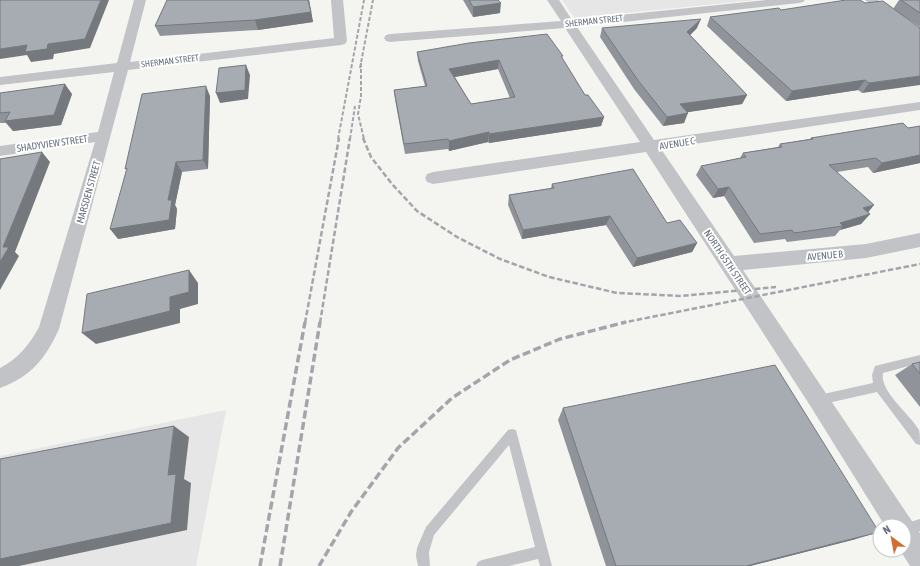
<svg xmlns="http://www.w3.org/2000/svg" width="920" height="566" font-family="'Asap Condensed',sans-serif">
	<style>
		.built { fill: #e5e6e5 }
		.lines { fill: none; stroke-linecap: round; stroke-linejoin: round }
		.lane { fill: #c1c3c6; fill-rule: evenodd }
		.street { fill: #c1c3c6; fill-rule: evenodd }
		.rail-far2 { stroke: #a2a6ab; stroke-width: 2; stroke-dasharray: 4 2; stroke-linecap: butt }
		.rail-far1 { stroke: #a2a6ab; stroke-width: 2.5; stroke-dasharray: 5.5 2.5; stroke-linecap: butt }
		.rail { stroke: #a2a6ab; stroke-width: 3.5; stroke-dasharray: 8 3.5; stroke-linecap: butt }
		.wall { fill: #90949a; fill-rule: evenodd }
		.shaded-wall { fill: #75787d }
		.building { fill: #a7acb3; stroke: #75787d; fill-rule: evenodd }
		.labels { text-anchor: middle; stroke-width: 4; stroke-linejoin: round; paint-order: stroke }
		.far-street-label { font-size: 9px; fill: #67717f; stroke: #fff }
		.street-label { font-size: 10px; fill: #67717f; stroke: #fff }
	</style>
	<rect width="100%" height="100%" fill="#f4f5f1"/>
	<g class="built">
		<polygon points="562,0 756,0 575,18"/>
		<polygon points="226,410 196,566 0,566 0,456"/>
	</g>
	<g class="lines">
		<g class="lane">
			<path d="M 920,355 L 920,363 L 883,373 C 879,391 910,414 919,430 C 920,434 920,441 920,445 L 916,444 L 877,392 L 819,405 L 815,403 L 814,400 L 815,397 L 819,395 L 873,383 L 872,375 L 875,366 Z"/>
			<polygon points="512,429 516,430 517,434 552,566 540,566 538,559 509,566 476,566 478,562 482,560 535,547 509,445 434,535 429,552 430,566 418,566 416,556 417,548 426,527 508,430"/>
			<polygon points="920,519 920,531 904,535 904,526 899,526 900,525"/>
		</g>
		<g class="street">
			<path d="M 134,0 L 146,0 L 130,62 L 334,38 L 331,0 L 343,0 L 347,41 L 345,44 L 341,45 L 128,70 L 59,329 C 45,359 32,376 0,388 L 0,368 C 18,359 30,344 39,327 L 95,142 L 0,156 L 0,146 L 98,132 L 114,72 L 0,85 L 0,77 L 117,63 Z"/>
			<polygon points="547,0 559,0 572,20 766,0 805,0 803,2 799,3 577,27 654,140 920,102 920,110 661,149 734,256 866,244 920,233 920,247 866,258 743,270 920,533 920,566 910,566 900,550 904,550 904,526 885,526 811,407 646,152 433,184 427,182 425,178 427,174 433,172 640,142 565,28 390,42 386,41 384,38 386,35 390,34 561,21"/>
			<polygon points="865,0 878,0 920,29 920,39 916,38"/>
		</g>
		<g class="rail-far2">
			<polyline points="361,63 361,96 358,114 364,139"/>
			<polyline points="360,68 373,0"/>
			<polyline points="338,139 364,0"/>
			<polyline points="350,139 355,106"/>
		</g>
		<g class="rail-far1">
			<polyline points="363,138 371,157 392,184 417,211 457,237 500,259 549,277 617,293 681,296 776,287"/>
			<polyline points="305,323 339,138"/>
			<polyline points="320,323 350,138"/>
			<polyline points="621,323 920,264"/>
		</g>
		<g class="rail">
			<polyline points="260,566 305,322"/>
			<polyline points="280,566 320,322"/>
			<polyline points="319,566 351,512 398,448 452,398 510,360 560,339 626,322"/>
		</g>
	</g>
	<g class="wall">
		<polygon points="167,0 309,0 313,22 258,30 160,36 155,26"/>
		<polygon points="463,0 498,0 500,13 473,17"/>
		<polygon points="899,0 920,0 920,27 893,9"/>
		<polygon points="865,3 920,28 862,93 858,90 786,101 707,26 710,17"/>
		<polygon points="602,28 697,28 690,35 747,95 742,104 687,112 684,123 663,126 634,89 600,37"/>
		<path d="M 417,52 L 562,59 L 585,95 L 604,117 L 601,126 L 489,143 L 488,142 L 449,151 L 448,149 L 405,154 L 395,99 L 394,90 L 425,86 L 418,61 ZM 498,69 L 510,98 L 471,104 L 455,77 Z"/>
		<polygon points="0,93 72,94 61,125 13,131 6,123 0,123"/>
		<polygon points="210,96 208,169 182,172 175,205 177,209 175,229 118,239"/>
		<polygon points="920,126 920,163 873,173 868,167 837,172 870,214 861,224 840,230 835,236 787,242 785,239 754,243 724,196 713,198 696,175 701,166 740,158 743,153 778,147 780,144 810,139 811,138 908,128"/>
		<polygon points="552,184 667,223 697,243 692,252 633,267 606,225 522,239 508,205 509,195 551,188"/>
		<polygon points="920,362 920,407 895,375 912,364"/>
		<polygon points="563,408 856,539 750,566 606,566 558,420"/>
	</g>
	<g class="shaded-wall">
		<polygon points="101,0 109,0 90,48 54,54 53,59 31,62 27,55 0,59 0,49 27,45 48,44"/>
		<polygon points="309,0 313,22 258,30 255,20"/>
		<polygon points="501,3 500,13 473,17 473,7"/>
		<polygon points="701,19 697,28 684,41 687,32"/>
		<polygon points="499,60 498,69 449,78 449,69"/>
		<polygon points="246,65 250,75 248,99 220,103 216,93"/>
		<polygon points="920,76 920,85 862,93 869,83"/>
		<polygon points="865,80 858,90 786,101 792,91"/>
		<polygon points="65,84 72,94 61,125 13,131 5,121"/>
		<polygon points="206,86 210,96 208,169 203,160"/>
		<polygon points="747,95 742,104 676,114 680,104"/>
		<polygon points="688,113 684,123 663,126 667,117"/>
		<polygon points="604,117 601,126 489,143 489,134"/>
		<polygon points="489,132 488,142 449,151 449,141"/>
		<polygon points="42,152 50,162 15,252 19,256 0,290 0,262 3,247"/>
		<polygon points="920,155 920,163 873,173 882,163"/>
		<polygon points="176,162 182,172 175,205 177,209 175,229 118,239 110,229 168,200"/>
		<polygon points="729,187 724,196 713,198 718,189"/>
		<polygon points="874,205 866,215 863,208"/>
		<polygon points="870,214 861,224 840,230 843,226 840,223"/>
		<polygon points="610,216 606,225 522,239 523,230"/>
		<polygon points="697,243 692,252 633,267 637,258"/>
		<polygon points="189,270 198,283 198,304 180,309 180,323 96,344 82,333"/>
		<polygon points="174,426 189,437 184,479 191,483 187,530 19,566 0,566 0,559 168,475"/>
		<polygon points="879,532 856,539 750,566 746,566"/>
	</g>
	<g class="building">
		<polygon points="0,0 101,0 85,39 48,44 47,49 25,52 27,45 0,49"/>
		<polygon points="167,0 308,0 311,12 255,20 155,26"/>
		<polygon points="469,0 498,0 501,3 473,7"/>
		<polygon points="846,0 860,0 865,3 883,1 920,28 920,76 869,83 865,80 792,91 710,17 779,8 781,10"/>
		<polygon points="901,0 920,0 920,13"/>
		<polygon points="701,19 687,32 747,95 680,104 688,113 667,117 637,79 602,28"/>
		<path d="M 547,34 L 563,56 L 561,56 L 585,95 L 588,95 L 604,117 L 489,134 L 489,132 L 449,141 L 448,139 L 404,144 L 394,90 L 427,86 L 417,52 L 469,43 ZM 499,60 L 515,97 L 471,104 L 449,69 Z"/>
		<polygon points="246,65 245,90 216,93 219,68"/>
		<polygon points="65,84 54,115 5,121 10,112 0,113 0,93"/>
		<polygon points="206,86 203,160 176,162 168,200 172,200 169,220 110,229 127,168 125,169 142,94"/>
		<polygon points="903,123 908,128 920,126 920,155 882,163 876,158 829,165 874,205 863,208 870,214 840,223 843,226 794,233 792,230 760,234 729,187 718,189 701,166 746,157 743,153 782,147 780,144 813,139 811,138"/>
		<polygon points="42,152 3,247 9,247 0,262 0,159"/>
		<polygon points="633,169 667,223 680,220 697,243 637,258 610,216 523,230 509,195 554,188 552,184"/>
		<polygon points="189,270 189,292 170,297 170,311 82,333 87,294"/>
		<polygon points="920,362 920,374 912,364"/>
		<polygon points="775,365 879,532 746,566 616,566 563,408"/>
		<polygon points="174,426 168,475 176,474 171,523 0,559 0,459"/>
	</g>
	<g class="labels">
		<g class="far-street-label">
			<text transform="translate(594 21) rotate(-6)" y="3">SHERMAN STREET</text>
			<text transform="translate(170 61) rotate(-7)" y="3">SHERMAN STREET</text>
		</g>
		<g class="street-label">
			<text transform="translate(52 143) rotate(-8)" y="4">SHADYVIEW STREET</text>
			<text transform="translate(677 143) rotate(-9)" y="4">AVENUE C</text>
			<text transform="translate(88 192) rotate(-74)" y="4">MARSDEN STREET</text>
			<text transform="translate(825 255) rotate(-5)" y="4">AVENUE B</text>
			<text transform="translate(728 262) rotate(56)" y="4">NORTH 65TH STREET</text>
		</g>
	</g>
	<g transform="translate(892 538) rotate(328)"><circle r="19" fill="#ffffff" stroke="#c2c6cc"/>
	<path d="M0-3L7 15L0 10L-7 15Z" fill="#d06e36"/>
	<text y="-6" font-size="11" font-weight="bold" text-anchor="middle" fill="#67717f">N</text>
	</g>
</svg>
